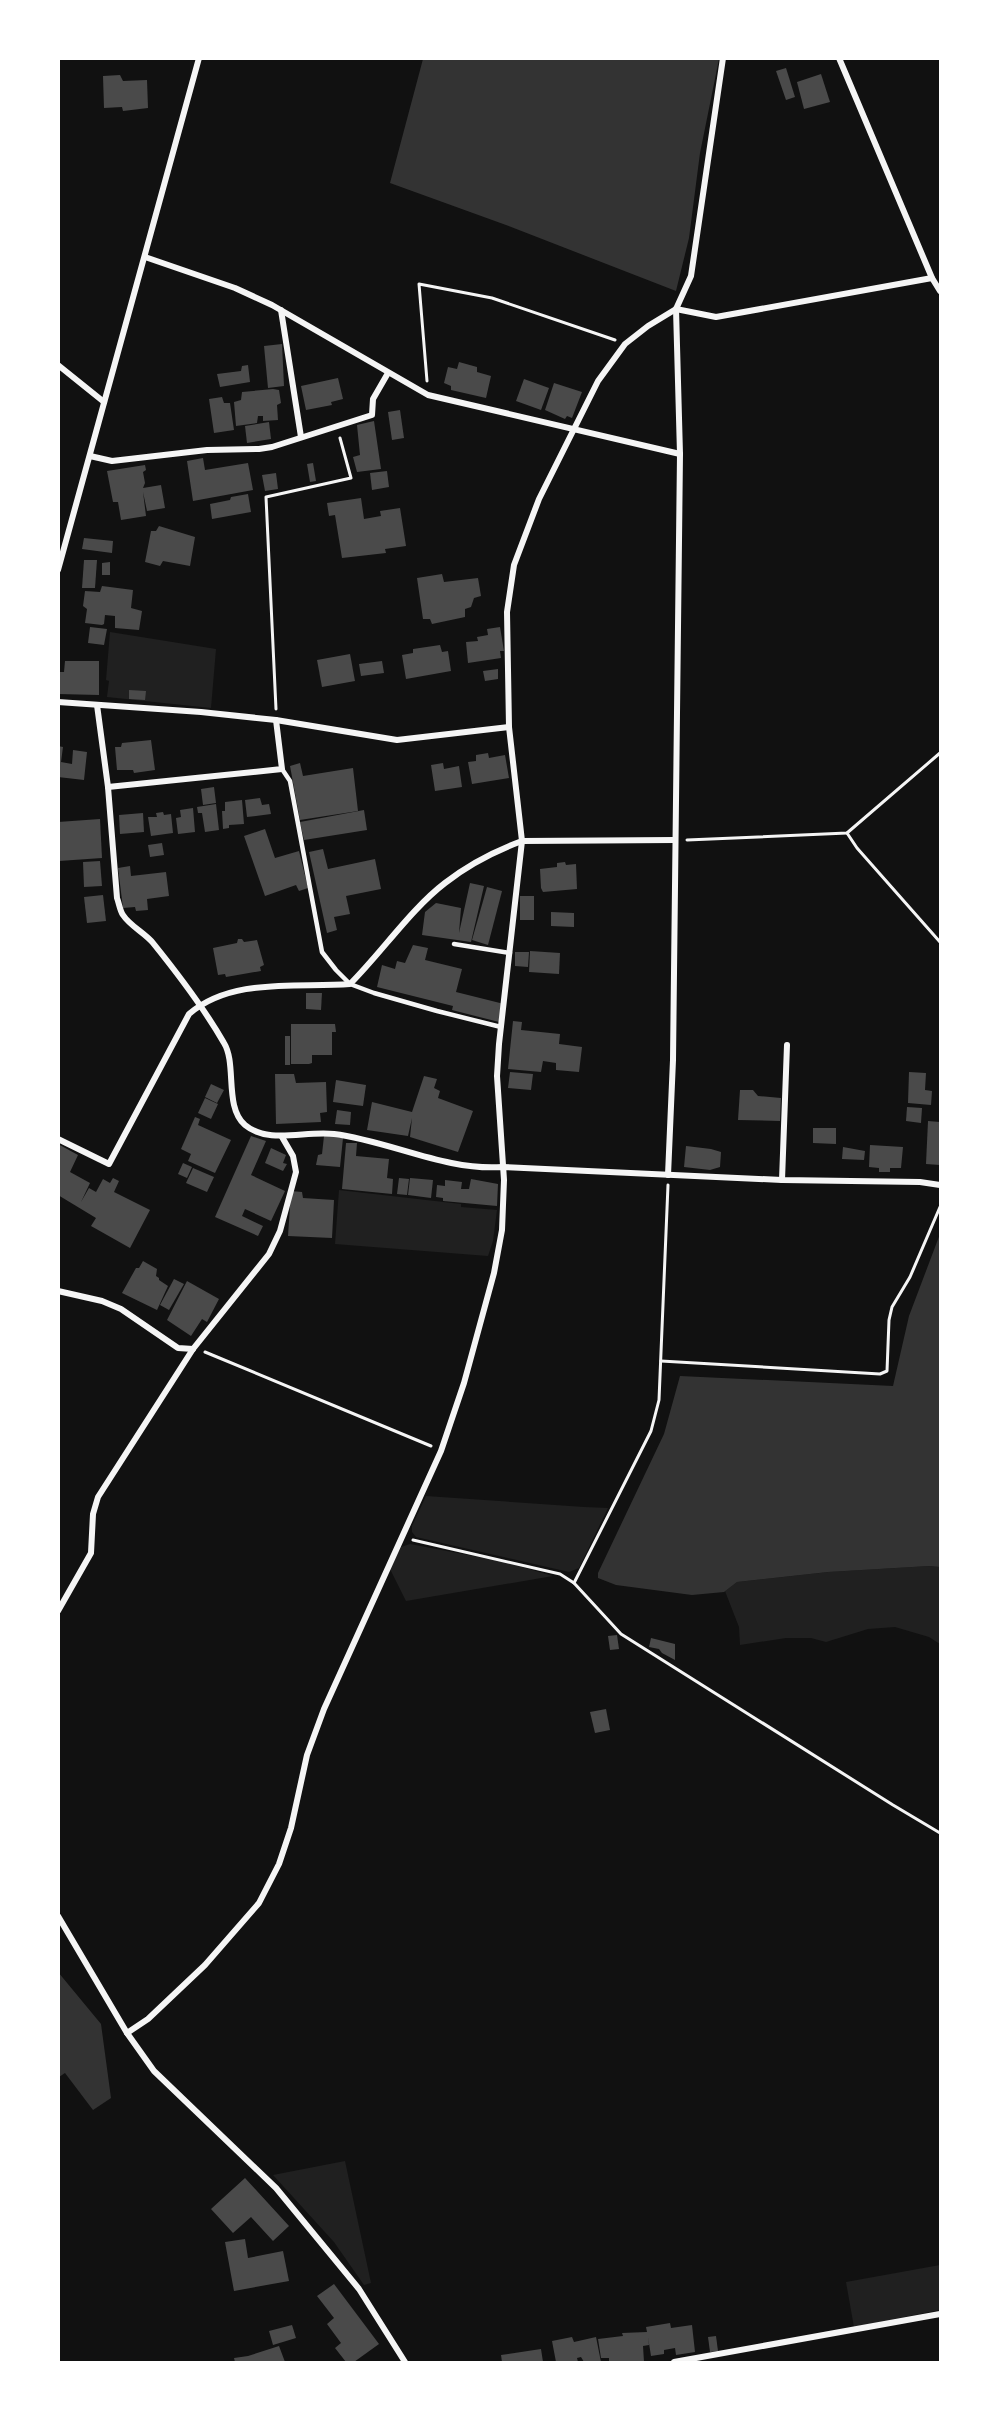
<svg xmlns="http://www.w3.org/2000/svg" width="999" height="2421" font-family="Montserrat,sans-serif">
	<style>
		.green { fill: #202020 }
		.water { fill: #333 }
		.building { fill: #4a4a4a }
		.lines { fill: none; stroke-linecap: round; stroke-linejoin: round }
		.path { stroke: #f5f5f5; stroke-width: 3 }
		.service { stroke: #f5f5f5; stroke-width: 4.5 }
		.minor { stroke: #f5f5f5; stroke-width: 6 }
	</style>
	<rect width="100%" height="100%" fill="#111"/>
	<g class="green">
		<polygon points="110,632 216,649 211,708 107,697 109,681 106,680"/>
		<polygon points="339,1190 461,1204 461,1207 497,1210 493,1241 488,1256 335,1244"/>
		<polygon points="426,1496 584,1507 608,1508 579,1568 569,1572 416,1537 412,1532 412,1526"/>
		<polygon points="410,1544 505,1562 553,1576 406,1601 390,1569 401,1547"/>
		<polygon points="929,1566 940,1567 940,1644 929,1637 895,1627 868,1629 826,1642 811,1638 786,1638 740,1645 739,1627 725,1591 737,1582 828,1572"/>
		<polygon points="345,2161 371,2283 364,2285 334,2242 273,2175"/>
		<polygon points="940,2265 940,2310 854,2327 846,2282"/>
	</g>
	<g class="water">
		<polygon points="423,59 719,59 700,153 689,238 676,291 506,225 390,183"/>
		<polygon points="940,1234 940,1567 929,1566 828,1572 737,1582 724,1592 692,1595 616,1585 598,1578 598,1573 664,1434 680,1376 893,1386 909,1316"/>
		<polygon points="58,1972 101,2024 111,2098 93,2110 65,2073 59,2077"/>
	</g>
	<g class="building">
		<polygon points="786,68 795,97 786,100 776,71"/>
		<polygon points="821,74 830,102 804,109 797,82"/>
		<polygon points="120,75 123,81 147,80 148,108 123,111 122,107 104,108 103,76"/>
		<polygon points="282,344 284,386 268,388 264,346"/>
		<polygon points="459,362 477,367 477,372 491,376 486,398 451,390 451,386 444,383 448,367 457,369"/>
		<polygon points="248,365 250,382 220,387 217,374 241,371 242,366"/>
		<polygon points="338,378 343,399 331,402 332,405 306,410 301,386"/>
		<polygon points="524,379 549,388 541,410 516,401"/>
		<polygon points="554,383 582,392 572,418 567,416 565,419 545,410"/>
		<polygon points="273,389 279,390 281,403 277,405 278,420 263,421 263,416 258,416 257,423 236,426 234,402 241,400 242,392"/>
		<polygon points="222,397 224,403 230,403 234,430 214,433 209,399"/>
		<polygon points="400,410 404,438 392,440 388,412"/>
		<polygon points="374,421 381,469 357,472 353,457 360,455 357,425"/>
		<polygon points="269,422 271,439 247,443 245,426"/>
		<polygon points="203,458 205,470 248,463 253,490 193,501 187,461"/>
		<polygon points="313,463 316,481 310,482 307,464"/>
		<polygon points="145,465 146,470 143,472 145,483 143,488 161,485 165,508 147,511 143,492 146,516 121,520 118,502 113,502 107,471"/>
		<polygon points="387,471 389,487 372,490 370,473"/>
		<polygon points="276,473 278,489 265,491 262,475"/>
		<polygon points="248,494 251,512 212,519 210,504 230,500 231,497"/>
		<polygon points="361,498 364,519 381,516 380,511 400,508 406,546 385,549 386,553 342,558 335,515 329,516 327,503"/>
		<polygon points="159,526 195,537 190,566 163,561 160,566 145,562 151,531 156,531"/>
		<polygon points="84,538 113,541 112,553 82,549"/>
		<polygon points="84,560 97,560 95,588 82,588"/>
		<polygon points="110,562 110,575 102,575 102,563"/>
		<polygon points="442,574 444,582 478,578 481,596 474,598 471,607 465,609 465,617 432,624 430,619 423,619 417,578"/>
		<polygon points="102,586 133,590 131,608 142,611 139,630 115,628 115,616 105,615 104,624 102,625 85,623 87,609 83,606 85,591 100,592"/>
		<polygon points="90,627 107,629 104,645 88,643"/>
		<polygon points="500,627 504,651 500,651 501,658 468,663 466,642 478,641 477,637 488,635 487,629"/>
		<polygon points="440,645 442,652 448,651 451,671 406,679 402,655 413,653 413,649"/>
		<polygon points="350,654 355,681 322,687 317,660"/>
		<polygon points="65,661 99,661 99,695 58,694 58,672 64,672"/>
		<polygon points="382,661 384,673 361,676 359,664"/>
		<polygon points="498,669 498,679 485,681 483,671"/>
		<polygon points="129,690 146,691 145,700 129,699"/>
		<polygon points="151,740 155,770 134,773 133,770 117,770 115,747 121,747 122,743"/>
		<polygon points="58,746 63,747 61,762 72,764 73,750 87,752 84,780 58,777"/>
		<polygon points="488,753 489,758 505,755 509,778 472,784 468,762 476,761 476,755"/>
		<polygon points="300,763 303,776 353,768 358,811 300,820 290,766"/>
		<polygon points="443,763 444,769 459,766 462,787 435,791 431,765"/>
		<polygon points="214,787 216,803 203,805 201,789"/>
		<polygon points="260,798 262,805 269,804 271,814 247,817 245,800"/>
		<polygon points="242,800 244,824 229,825 229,828 223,829 222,811 225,811 225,802"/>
		<polygon points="216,804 219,830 205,832 202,813 198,813 197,807"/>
		<polygon points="193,808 195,832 178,834 176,818 181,817 180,810"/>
		<polygon points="364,810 367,830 304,840 300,822"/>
		<polygon points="163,812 164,815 171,814 173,833 151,836 148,817 157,817 156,813"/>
		<polygon points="143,813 144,832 120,834 119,815"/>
		<polygon points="100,819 102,858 59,861 58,822"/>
		<polygon points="265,829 275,858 299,851 308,888 299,891 296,885 265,896 244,836"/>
		<polygon points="162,843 164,855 150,857 148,845"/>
		<polygon points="323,849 328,869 375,859 381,889 346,896 350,914 334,917 337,930 327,933 309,852"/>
		<polygon points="100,861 102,886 84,887 83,862"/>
		<polygon points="565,862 566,865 576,864 577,889 543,892 541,888 540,869 557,867 557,863"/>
		<polygon points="130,866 131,876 166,872 169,896 147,899 148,910 136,911 135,907 123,908 118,868"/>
		<polygon points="470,883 484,886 471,942 422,935 425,912 436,903 461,908 459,933"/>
		<polygon points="487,887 502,891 488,945 472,940"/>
		<polygon points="103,895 106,921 87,923 84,897"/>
		<rect x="520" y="896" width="14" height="24"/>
		<polygon points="551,912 574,913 574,927 551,926"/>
		<polygon points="238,939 242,939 244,942 257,940 264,965 260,967 261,971 226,977 225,974 218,975 213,948 237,943"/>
		<polygon points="413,945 428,948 425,960 462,969 456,992 504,1004 499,1022 452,1010 453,1006 377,987 382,965 395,969 397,961 405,963"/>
		<polygon points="530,951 560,953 559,974 529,972"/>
		<polygon points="515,952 529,952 528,967 515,966"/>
		<polygon points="306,993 322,993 321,1010 306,1009"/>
		<polygon points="513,1021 522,1022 521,1030 560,1034 559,1044 582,1047 579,1072 556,1070 556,1063 543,1061 541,1072 508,1069"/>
		<polygon points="291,1024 335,1024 336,1032 332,1032 332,1055 312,1055 312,1063 309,1064 291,1064"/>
		<rect x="285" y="1036" width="5" height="29"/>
		<polygon points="510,1072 533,1074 531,1090 508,1088"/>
		<polygon points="909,1072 926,1073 925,1090 932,1091 931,1105 908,1103"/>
		<polygon points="275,1074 294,1074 296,1083 326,1082 327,1112 320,1113 321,1122 276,1124"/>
		<polygon points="424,1076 437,1079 434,1088 440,1091 438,1098 473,1111 458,1152 410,1137 412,1118 408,1136 367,1130 372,1102 412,1112"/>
		<polygon points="336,1080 366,1085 363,1106 333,1102"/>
		<polygon points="211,1084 224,1090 217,1103 205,1097"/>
		<polygon points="740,1090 753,1090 758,1096 781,1098 780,1121 738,1120"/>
		<polygon points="205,1098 218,1104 211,1119 198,1113"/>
		<polygon points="907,1107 922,1108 921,1123 906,1121"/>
		<polygon points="337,1110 351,1112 350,1125 335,1124"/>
		<polygon points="195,1117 200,1119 198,1125 231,1140 215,1173 188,1161 191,1154 181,1149"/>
		<polygon points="928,1121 940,1122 940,1165 926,1164"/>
		<polygon points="813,1128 836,1128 836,1144 813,1143"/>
		<polygon points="251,1136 266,1141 251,1175 285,1191 271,1221 245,1209 242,1216 263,1226 258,1236 215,1217"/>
		<polygon points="324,1136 343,1138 340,1167 316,1165 318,1155 322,1154"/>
		<polygon points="346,1143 357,1143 356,1156 389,1159 387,1178 393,1179 392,1194 342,1189"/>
		<polygon points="58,1144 78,1155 70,1172 90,1183 81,1202 89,1188 96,1192 103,1179 110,1183 113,1178 119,1181 114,1192 150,1210 130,1248 91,1226 96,1218 58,1195"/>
		<polygon points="870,1145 903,1147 901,1168 890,1168 890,1172 879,1172 879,1168 869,1167"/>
		<polygon points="686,1146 711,1149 721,1152 720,1167 710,1170 684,1167"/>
		<polygon points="843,1147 865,1151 864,1160 842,1159"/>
		<polygon points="271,1148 286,1155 283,1163 287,1164 283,1171 265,1163"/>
		<polygon points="183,1163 192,1167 187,1178 178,1174"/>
		<polygon points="193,1168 214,1177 207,1192 186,1183"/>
		<polygon points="399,1178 409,1179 407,1195 397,1194"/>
		<polygon points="410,1178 433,1180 431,1198 408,1195"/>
		<polygon points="471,1179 498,1184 497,1206 443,1201 443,1198 436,1197 437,1185 445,1186 445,1180 462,1182 461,1189 469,1189"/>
		<polygon points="291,1191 302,1192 303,1198 334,1200 332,1238 288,1236"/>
		<polygon points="143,1261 157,1269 156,1276 159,1278 159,1280 168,1286 157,1310 122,1293 136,1268 139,1268"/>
		<polygon points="174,1279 184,1284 169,1310 160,1305"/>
		<polygon points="187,1281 219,1299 207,1322 202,1319 191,1336 167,1320"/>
		<polygon points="617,1635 619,1649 610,1650 608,1636"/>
		<polygon points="651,1638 675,1644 675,1660 662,1653 659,1649 649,1647"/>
		<polygon points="606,1709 610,1730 595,1733 590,1712"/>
		<polygon points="245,2178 289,2226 273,2241 251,2217 233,2233 211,2209"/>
		<polygon points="245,2239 248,2258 283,2251 289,2281 234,2291 225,2242"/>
		<polygon points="334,2284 379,2344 354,2362 346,2362 335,2348 341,2343 327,2324 334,2318 317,2296"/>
		<polygon points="670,2323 671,2328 692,2325 695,2352 676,2355 675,2348 664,2350 664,2354 651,2356 648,2337 649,2345 643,2346 644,2362 609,2362 609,2358 601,2358 598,2339 623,2336 622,2333 647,2332 646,2327"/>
		<polygon points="292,2325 296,2338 273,2345 269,2331"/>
		<polygon points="716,2336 718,2351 710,2352 708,2337"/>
		<polygon points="572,2337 574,2342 596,2337 601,2362 584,2362 581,2357 577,2358 578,2362 556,2362 552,2341"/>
		<polygon points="279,2346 285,2362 235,2362 234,2358 248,2356"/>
		<polygon points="541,2349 543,2362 502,2362 501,2355"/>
	</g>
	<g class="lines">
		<g class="path">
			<polyline points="427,381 419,284 492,298 615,340"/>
			<polyline points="276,709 266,497 351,478 340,438"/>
			<polyline points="847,833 857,848 940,942"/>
			<polyline points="687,840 847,833 940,753"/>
			<polyline points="205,1352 431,1446"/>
			<polyline points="661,1361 880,1374 887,1371 889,1320 892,1307 910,1277 940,1207"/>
			<polyline points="413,1540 560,1574 574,1583 621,1634 893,1805 940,1833"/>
			<polyline points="574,1583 651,1431 659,1400 668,1185"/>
		</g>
		<g class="service">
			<polyline points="282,769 290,781 322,952 336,970 350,984 374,993 437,1011 501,1027"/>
			<polyline points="454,944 510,953"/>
		</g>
		<g class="minor">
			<polyline points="839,58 932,278 940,291"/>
			<polyline points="145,257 235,288 272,305 428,395 680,454"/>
			<polyline points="281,310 301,437"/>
			<polyline points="58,365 104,402"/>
			<polyline points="90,456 112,461 207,450 259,449 272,447 372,415 373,399 388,373"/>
			<polyline points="58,570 199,58"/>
			<polyline points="58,702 201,712 276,720 397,740 509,727"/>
			<path d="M 97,705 L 108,787 L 117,898 C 119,903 120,911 123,915 C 130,926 145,933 153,943 C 178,974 204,1008 224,1043 C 237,1064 224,1107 245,1125 C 269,1145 306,1130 334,1134 C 390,1141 445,1171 502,1167 L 782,1180 L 920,1182 L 940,1185"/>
			<polyline points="108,787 282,769 276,720"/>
			<path d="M 58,1139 L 109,1164 L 189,1014 C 232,977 297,988 350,984 C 382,952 411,909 445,883 C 468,865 495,851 522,841 L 675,840"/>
			<polyline points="668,1175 673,1060 680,454 676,309 716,317 932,278"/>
			<polyline points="782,1180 787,1045"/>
			<polyline points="58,1291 102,1301 121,1309 178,1348 193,1349"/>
			<polyline points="58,1611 91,1553 93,1514 98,1497 193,1349 269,1254 280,1231 296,1172 293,1156 282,1137"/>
			<polyline points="58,1916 127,2033 154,2071 276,2188 359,2289 405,2362"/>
			<polyline points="127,2033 148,2019 205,1965 259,1903 279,1864 291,1828 307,1755 324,1709 441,1451 464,1383 494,1273 502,1230 504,1180 497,1076 499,1044 522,841 509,727 507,612 514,565 539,499 598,381 625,344 648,326 676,309 691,276 723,58"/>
			<polyline points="674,2362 940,2314"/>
		</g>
	</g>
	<rect width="999" height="2421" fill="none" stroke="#ffffff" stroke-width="120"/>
</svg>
